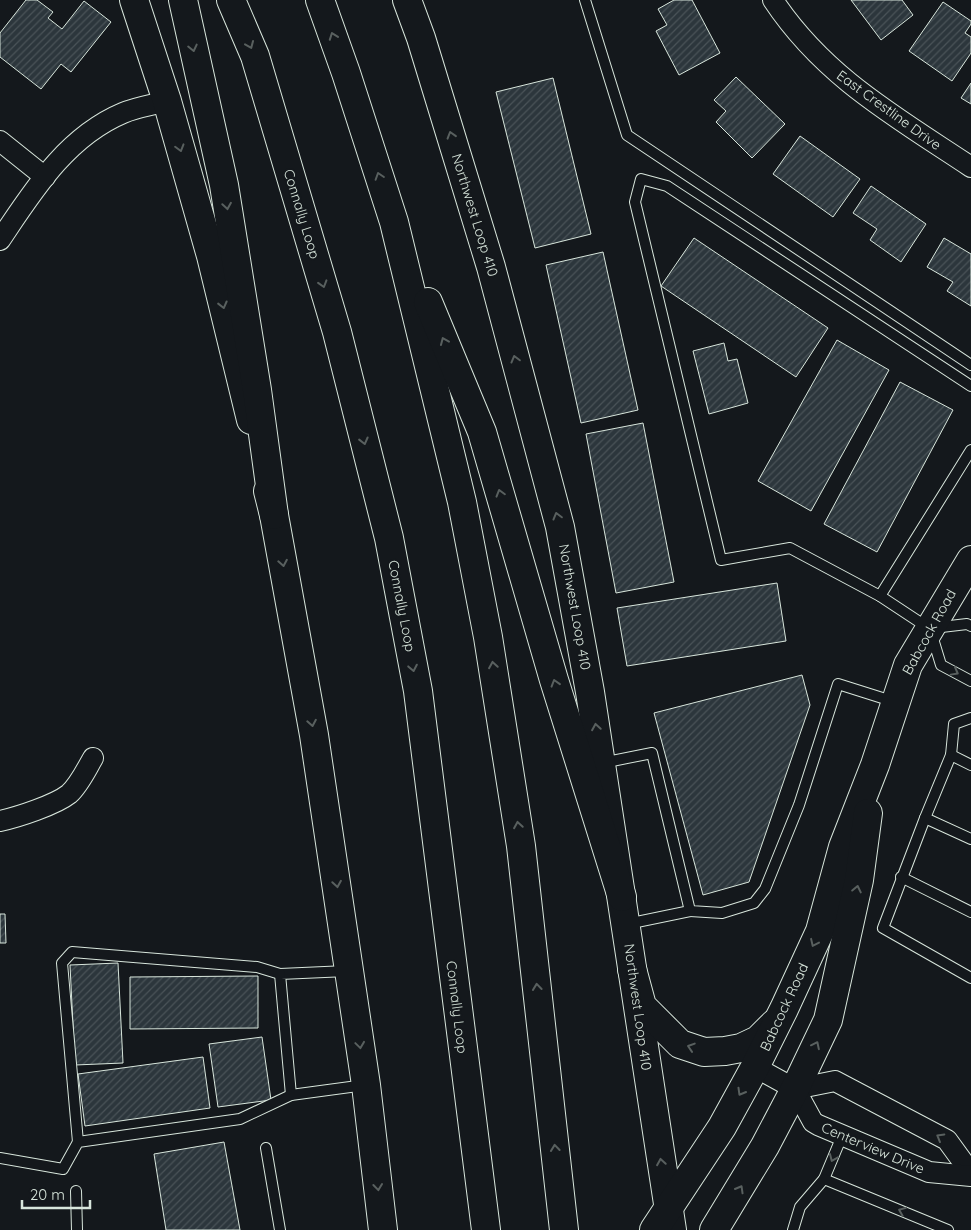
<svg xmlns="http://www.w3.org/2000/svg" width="971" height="1230" font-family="Quicksand,sans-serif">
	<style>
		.building { fill: url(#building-hatch); stroke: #d8e6dc }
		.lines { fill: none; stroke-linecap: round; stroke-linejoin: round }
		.service-casing { stroke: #d8e6dc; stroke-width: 12 }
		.minor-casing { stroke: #d8e6dc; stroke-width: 22 }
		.secondary-casing { stroke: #d8e6dc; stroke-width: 30 }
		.primary-casing { stroke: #d8e6dc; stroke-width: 30 }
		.motorway-casing { stroke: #d8e6dc; stroke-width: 30 }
		.service { stroke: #14181c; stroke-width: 10 }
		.minor { stroke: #14181c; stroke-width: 20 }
		.secondary { stroke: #14181c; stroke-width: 28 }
		.primary { stroke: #14181c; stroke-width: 28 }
		.motorway { stroke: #14181c; stroke-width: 28 }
		.oneway { stroke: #59605f }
		.labels { text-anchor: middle; stroke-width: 4; stroke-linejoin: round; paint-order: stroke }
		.street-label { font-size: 14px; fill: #d8e6dc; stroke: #14181c }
	</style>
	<defs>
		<pattern id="building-hatch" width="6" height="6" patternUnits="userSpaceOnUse" patternTransform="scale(1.25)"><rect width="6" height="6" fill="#2c363c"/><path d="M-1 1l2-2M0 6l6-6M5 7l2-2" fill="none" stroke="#4a5358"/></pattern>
	</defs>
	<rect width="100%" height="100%" fill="#14181c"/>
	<g class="building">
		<polygon points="26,0 37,0 53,12 48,18 62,29 84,1 111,22 71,72 61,64 41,89 0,57 0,33"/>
		<polygon points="674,0 692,0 720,53 679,75 656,31 667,25 658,9"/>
		<polygon points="851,0 902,0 913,15 881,40"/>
		<polygon points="943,2 971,21 971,24 965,33 971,37 971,53 952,81 909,51"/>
		<polygon points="736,77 785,124 752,158 716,122 726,111 714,100"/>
		<polygon points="553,78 591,234 535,248 496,92"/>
		<polygon points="971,83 971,104 961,98"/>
		<polygon points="800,136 860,179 833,217 773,174"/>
		<polygon points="871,186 926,224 901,262 870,240 877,229 853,213"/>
		<polygon points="694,238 828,328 796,377 661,286"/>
		<polygon points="944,238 971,254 971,306 947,291 953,282 927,267"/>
		<polygon points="603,252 638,410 581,423 546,265"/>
		<polygon points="837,340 889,370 811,511 758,481"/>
		<polygon points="724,343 728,361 737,359 748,403 709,414 693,351"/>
		<polygon points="900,382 953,410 877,552 824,524"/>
		<polygon points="643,423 674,582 616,593 586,434"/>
		<polygon points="777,583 786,641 627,666 617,608"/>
		<polygon points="802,675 810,705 749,882 703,895 654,713"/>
		<polygon points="0,914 5,914 6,943 0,943"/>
		<polygon points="118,963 123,1063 75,1065 70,965"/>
		<polygon points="258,976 258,1028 130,1029 130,977"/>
		<polygon points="262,1037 271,1100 218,1107 209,1044"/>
		<polygon points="203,1057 210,1108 85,1126 78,1074"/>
		<polygon points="224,1142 240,1230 166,1230 154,1154"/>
	</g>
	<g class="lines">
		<defs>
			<g id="service">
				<polyline points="585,0 627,135 971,365"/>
				<polyline points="971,386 667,186 641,179 635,202 721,560 790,548 880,596 930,629 941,665 971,681"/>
				<polyline points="880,596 971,450"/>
				<polyline points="933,628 967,624 971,626"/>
				<polyline points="951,755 954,724 971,718"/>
				<polyline points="602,763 652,753 690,911 722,913 754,903 765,889 799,805 838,684 895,702"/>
				<polyline points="925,818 951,755 971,765"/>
				<polyline points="971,839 925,818 883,928 971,978"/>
				<polyline points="901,877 971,912"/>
				<polyline points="627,924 690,911"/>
				<polyline points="291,1095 280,974 347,971"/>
				<polyline points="78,1142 62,963 72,952 257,967 280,974"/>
				<polyline points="266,1148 280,1230"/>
				<polyline points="0,1158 63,1169 78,1142 240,1119 291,1095 365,1085"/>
				<polyline points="824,1179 842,1136"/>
				<polyline points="76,1191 77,1230"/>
				<polyline points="793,1230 800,1207 824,1179 948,1230"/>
			</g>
			<g id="minor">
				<path d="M 773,0 C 824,77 896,117 971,167"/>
				<polyline points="0,141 45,177"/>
				<path d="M 0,240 C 33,191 66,137 123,113 C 137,107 153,105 167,101"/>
				<path d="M 0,821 C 18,817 55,805 69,794 C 79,785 86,770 93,758"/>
				<polyline points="755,1067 795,1089"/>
				<polyline points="795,1089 835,1081 947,1140 971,1173"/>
				<polyline points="795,1089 813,1122 818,1125 929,1172 971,1176"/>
			</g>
			<g id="secondary">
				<polyline points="134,0 167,101 211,256 251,420"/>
				<polyline points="407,0 421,38 491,267 560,527 590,692 672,1230"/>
				<polyline points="268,491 274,515 314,735 366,1085 383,1230"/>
			</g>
			<g id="primary">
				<polyline points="632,969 642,1006 680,1044 704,1052 725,1051 741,1048 758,1040 774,1024"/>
				<polyline points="654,1230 722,1127 755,1067 784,1009 820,931 843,847 875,765 908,665 971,560"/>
				<polyline points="714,1230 765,1146 795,1089 828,1020 859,880 868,813"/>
			</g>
			<g id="motorway">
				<polyline points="183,0 224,185 257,390 274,515"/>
				<polyline points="231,0 255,56 337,332 389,538 418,691 486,1230"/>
				<polyline points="320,0 346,73 394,222 462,502 488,637 521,846 564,1230"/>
				<polyline points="428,302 482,432 554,680 622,897"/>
			</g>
		</defs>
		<use href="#service" class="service-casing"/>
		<use href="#minor" class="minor-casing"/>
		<use href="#secondary" class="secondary-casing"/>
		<use href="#primary" class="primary-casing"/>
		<use href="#motorway" class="motorway-casing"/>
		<use href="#service" class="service"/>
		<use href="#minor" class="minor"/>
		<use href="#secondary" class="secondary"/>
		<use href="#primary" class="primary"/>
		<use href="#motorway" class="motorway"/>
	</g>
	<defs><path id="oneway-chevron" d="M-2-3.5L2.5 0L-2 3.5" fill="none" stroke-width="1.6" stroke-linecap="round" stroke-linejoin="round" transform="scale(1.25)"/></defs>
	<g class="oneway">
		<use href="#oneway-chevron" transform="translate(333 36) rotate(-110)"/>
		<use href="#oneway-chevron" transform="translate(250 45) rotate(67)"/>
		<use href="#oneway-chevron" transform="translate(193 48) rotate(77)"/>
		<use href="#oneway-chevron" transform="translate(451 135) rotate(-107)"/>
		<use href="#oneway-chevron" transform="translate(180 148) rotate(74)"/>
		<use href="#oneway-chevron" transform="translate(379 176) rotate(-108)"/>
		<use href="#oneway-chevron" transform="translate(227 206) rotate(81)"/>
		<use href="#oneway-chevron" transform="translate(323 284) rotate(73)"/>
		<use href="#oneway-chevron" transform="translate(223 305) rotate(76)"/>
		<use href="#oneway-chevron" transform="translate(444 341) rotate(-113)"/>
		<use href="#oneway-chevron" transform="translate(515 359) rotate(-105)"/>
		<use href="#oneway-chevron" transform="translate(364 441) rotate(76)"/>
		<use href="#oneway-chevron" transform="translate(500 493) rotate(-106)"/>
		<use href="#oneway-chevron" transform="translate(557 516) rotate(-105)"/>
		<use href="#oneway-chevron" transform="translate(283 563) rotate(80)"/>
		<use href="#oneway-chevron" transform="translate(493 665) rotate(-99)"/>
		<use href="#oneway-chevron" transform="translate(413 668) rotate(79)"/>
		<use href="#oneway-chevron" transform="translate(955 672) rotate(29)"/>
		<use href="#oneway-chevron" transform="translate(555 683) rotate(-107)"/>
		<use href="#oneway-chevron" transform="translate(312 723) rotate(80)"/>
		<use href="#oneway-chevron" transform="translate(596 727) rotate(-99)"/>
		<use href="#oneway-chevron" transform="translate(518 825) rotate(-99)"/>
		<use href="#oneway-chevron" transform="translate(337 884) rotate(81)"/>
		<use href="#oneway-chevron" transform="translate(857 889) rotate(-78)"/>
		<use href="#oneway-chevron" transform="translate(814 943) rotate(115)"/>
		<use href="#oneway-chevron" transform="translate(537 987) rotate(-96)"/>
		<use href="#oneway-chevron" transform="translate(360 1045) rotate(82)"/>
		<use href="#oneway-chevron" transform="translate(816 1045) rotate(-64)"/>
		<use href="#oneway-chevron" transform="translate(691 1047) rotate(-162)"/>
		<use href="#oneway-chevron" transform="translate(741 1092) rotate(120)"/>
		<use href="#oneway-chevron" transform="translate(940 1137) rotate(-150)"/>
		<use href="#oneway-chevron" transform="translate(555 1148) rotate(-96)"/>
		<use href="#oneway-chevron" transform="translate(833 1158) rotate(113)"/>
		<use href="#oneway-chevron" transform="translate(661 1162) rotate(-99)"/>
		<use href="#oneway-chevron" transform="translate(378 1187) rotate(83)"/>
		<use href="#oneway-chevron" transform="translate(740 1189) rotate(-60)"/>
		<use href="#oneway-chevron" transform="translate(902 1211) rotate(-158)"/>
	</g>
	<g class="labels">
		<g class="street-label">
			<text transform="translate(889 110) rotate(36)" y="5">East Crestline Drive</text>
			<text transform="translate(302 214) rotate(73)" y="5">Connally Loop</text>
			<text transform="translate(475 215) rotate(73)" y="5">Northwest Loop 410</text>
			<text transform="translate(402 606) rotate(79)" y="5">Connally Loop</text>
			<text transform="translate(575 607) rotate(80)" y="5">Northwest Loop 410</text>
			<text transform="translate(929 632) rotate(-61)" y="5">Babcock Road</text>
			<text transform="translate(457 1007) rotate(83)" y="5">Connally Loop</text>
			<text transform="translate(638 1007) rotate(82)" y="5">Northwest Loop 410</text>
			<text transform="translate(784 1007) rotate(-65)" y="5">Babcock Road</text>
			<text transform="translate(873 1148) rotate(23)" y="5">Centerview Drive</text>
		</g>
	</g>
	<path d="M22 1200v8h68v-8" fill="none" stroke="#d8e6dc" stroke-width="2.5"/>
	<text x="30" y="1200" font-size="15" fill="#d8e6dc" stroke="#14181c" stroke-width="4" paint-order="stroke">20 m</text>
</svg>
